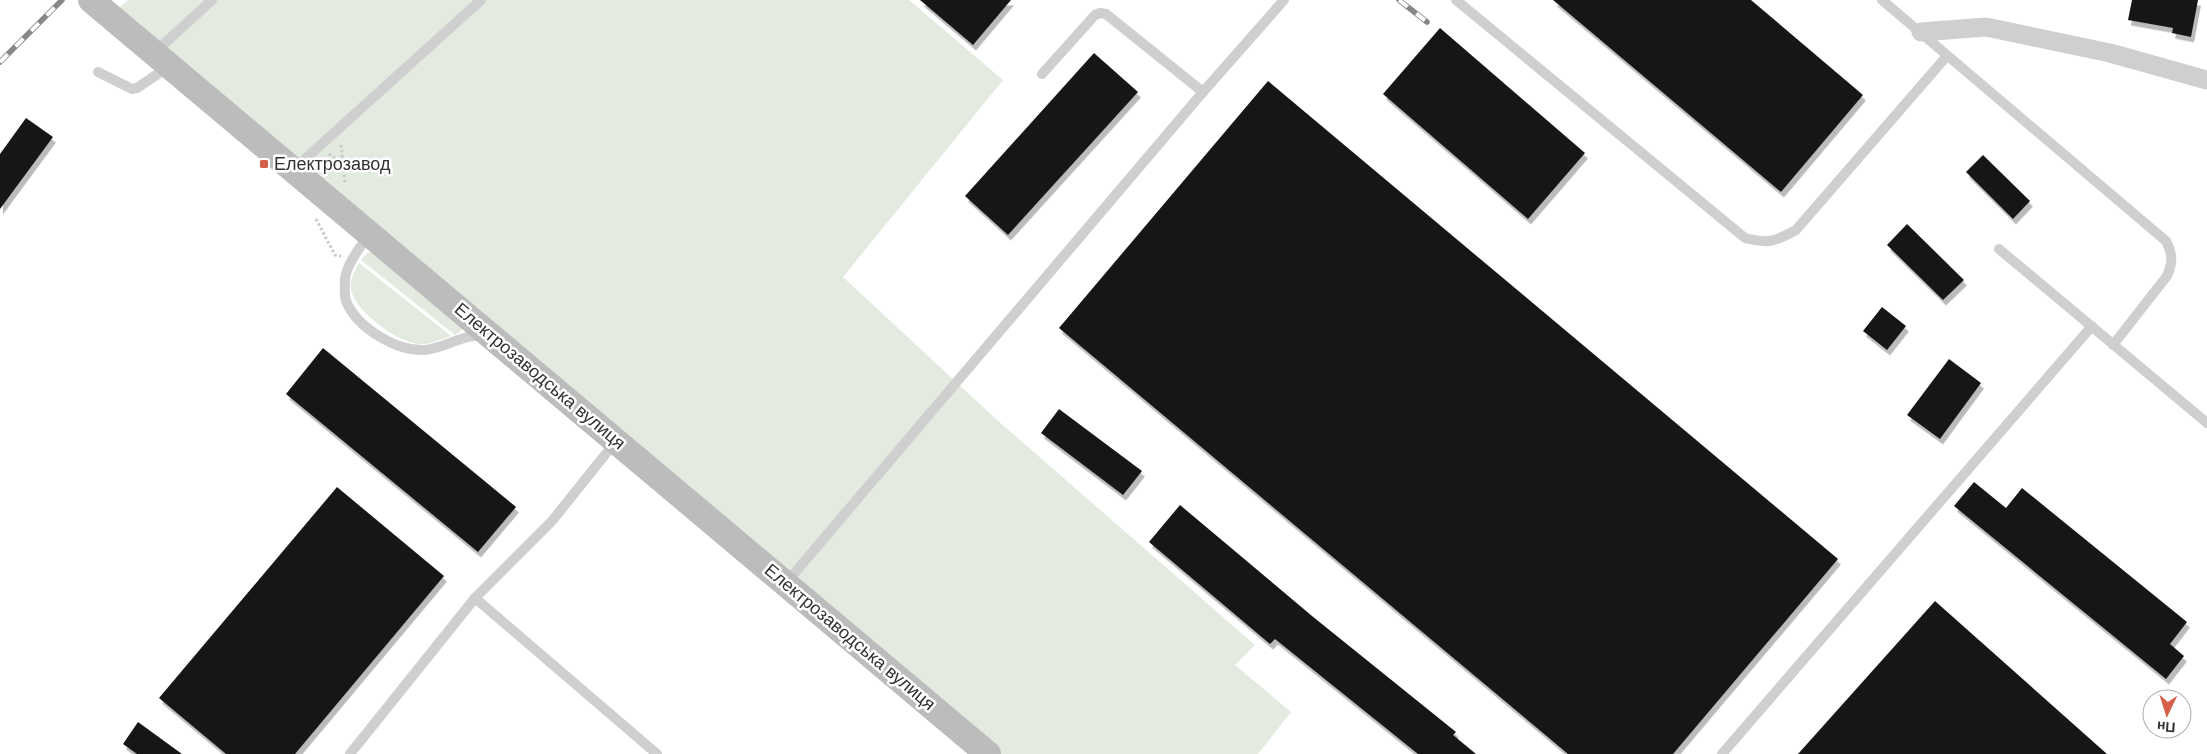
<svg xmlns="http://www.w3.org/2000/svg" width="2207" height="754" font-family="Arial,sans-serif">
	<style>
		.green { fill: #e3eadf }
		.building { fill: #191919; filter: url(#shadow) }
		.lines { fill: none; stroke-linecap: round; stroke-linejoin: round }
		.path { stroke: #c9c9c9; stroke-width: 3; stroke-dasharray: 2.5 2.5; stroke-linecap: butt }
		.lane { stroke: #cfcfcf; stroke-width: 10 }
		.street { stroke: #cfcfcf; stroke-width: 19 }
		.secondary { stroke: #bcbcbc; stroke-width: 26 }
		.rail-casing { stroke: #878787; stroke-width: 5.5 }
		.rail { stroke: #fff; stroke-width: 4; stroke-dasharray: 11; stroke-linecap: butt }
		.poi-dot { fill: #d55f49; stroke: #fff; stroke-width: 2 }
		.labels { text-anchor: middle; stroke-width: 5; stroke-linejoin: round; paint-order: stroke }
		.poi-label { font-size: 18px; fill: #323232; stroke: #fff; text-anchor: start }
		.street-label { font-size: 18px; fill: #323232; stroke: #fff }
	</style>
	<defs>
		<filter id="shadow"><feDropShadow dx="3" dy="5.5" stdDeviation="0" flood-color="#0004"/></filter>
	</defs>
	<rect width="100%" height="100%" fill="#fff"/>
	<g class="green">
		<polygon points="128,0 909,0 1003,80 843,277 997,420 1255,645 1235,665 1291,712 1258,754 988,754 110,16"/>
		<polygon points="372,252 464,328 455,335 361,260 367,253"/>
		<path d="M 359,263 L 451,336 C 442,339 430,345 421,344 C 399,344 354,311 351,289 C 349,280 355,271 359,263 Z"/>
	</g>
	<g class="building">
		<polygon points="920,0 1011,0 973,45"/>
		<polygon points="1553,0 1751,0 1863,95 1781,192"/>
		<polygon points="2132,0 2198,0 2191,37 2172,33 2173,28 2128,20"/>
		<polygon points="1440,28 1585,153 1528,219 1383,94"/>
		<polygon points="1094,53 1138,92 1008,235 965,196"/>
		<polygon points="1268,81 1838,559 1673,754 1568,754 1059,328"/>
		<polygon points="26,118 53,137 0,209 0,154"/>
		<polygon points="1983,155 2030,201 2013,219 1966,172"/>
		<polygon points="1907,224 1964,280 1943,300 1887,245"/>
		<polygon points="1882,307 1906,326 1887,350 1863,331"/>
		<polygon points="323,348 516,507 478,552 286,394"/>
		<polygon points="1949,359 1981,383 1940,439 1907,415"/>
		<polygon points="1059,409 1142,471 1123,495 1041,433"/>
		<polygon points="1974,482 2006,508 2022,488 2187,622 2170,644 2184,656 2166,679 1954,506"/>
		<polygon points="337,487 444,576 295,754 226,754 159,698"/>
		<polygon points="1180,505 1312,616 1456,732 1453,735 1476,754 1418,754 1275,639 1270,644 1149,542"/>
		<polygon points="1935,601 2107,754 1798,754"/>
		<polygon points="138,722 182,754 137,754 123,744"/>
	</g>
	<g class="lines">
		<g class="path">
			<polyline points="341,145 345,182"/>
			<polyline points="329,154 341,162"/>
			<polyline points="316,219 335,255 341,256"/>
		</g>
		<g class="lane">
			<path d="M 1456,0 L 1745,238 C 1769,244 1774,242 1796,230 L 1946,57"/>
			<path d="M 1882,0 L 2166,241 C 2173,255 2173,262 2167,276 L 2113,345"/>
			<polyline points="154,53 212,0"/>
			<polyline points="98,72 132,89 137,88 168,67"/>
			<polyline points="1042,74 1095,15 1100,13 1106,14 1203,92"/>
			<polyline points="294,169 481,0"/>
			<path d="M 369,234 C 360,248 348,262 345,278 C 345,285 344,294 346,301 C 357,328 396,351 424,350 C 444,349 464,333 484,336"/>
			<polyline points="1999,249 2207,423"/>
			<polyline points="786,583 1203,92 1284,0"/>
			<polyline points="475,598 657,754"/>
			<polyline points="350,754 475,598 552,521 616,441"/>
			<polyline points="1722,754 2092,326"/>
		</g>
		<polyline class="street" points="1921,32 1986,27 2110,53 2207,80"/>
		<polyline class="secondary" points="91,0 988,754"/>
		<defs>
			<g id="rail">
				<polyline points="1399,0 1427,22"/>
				<polyline points="0,62 62,0"/>
			</g>
		</defs>
		<use href="#rail" class="rail-casing"/>
		<use href="#rail" class="rail"/>
	</g>
	<rect class="poi-dot" x="259" y="159" width="10" height="10" rx="2.5"/>
	<g class="labels">
		<g class="poi-label">
			<text x="274" y="170">Електрозавод</text>
		</g>
		<g class="street-label">
			<text transform="translate(540 376) rotate(40)" y="6">Електрозаводська вулиця</text>
			<text transform="translate(850 637) rotate(40)" y="6">Електрозаводська вулиця</text>
		</g>
	</g>
	<g transform="translate(2167 714) rotate(184)"><circle r="24" fill="#ffffff" stroke="#adadad"/>
	<path d="M0-4L9 19L0 12L-9 19Z" fill="#d55f49"/>
	<text y="-8" font-size="14" font-weight="bold" text-anchor="middle" fill="#323232">Пн</text>
	</g>
</svg>
